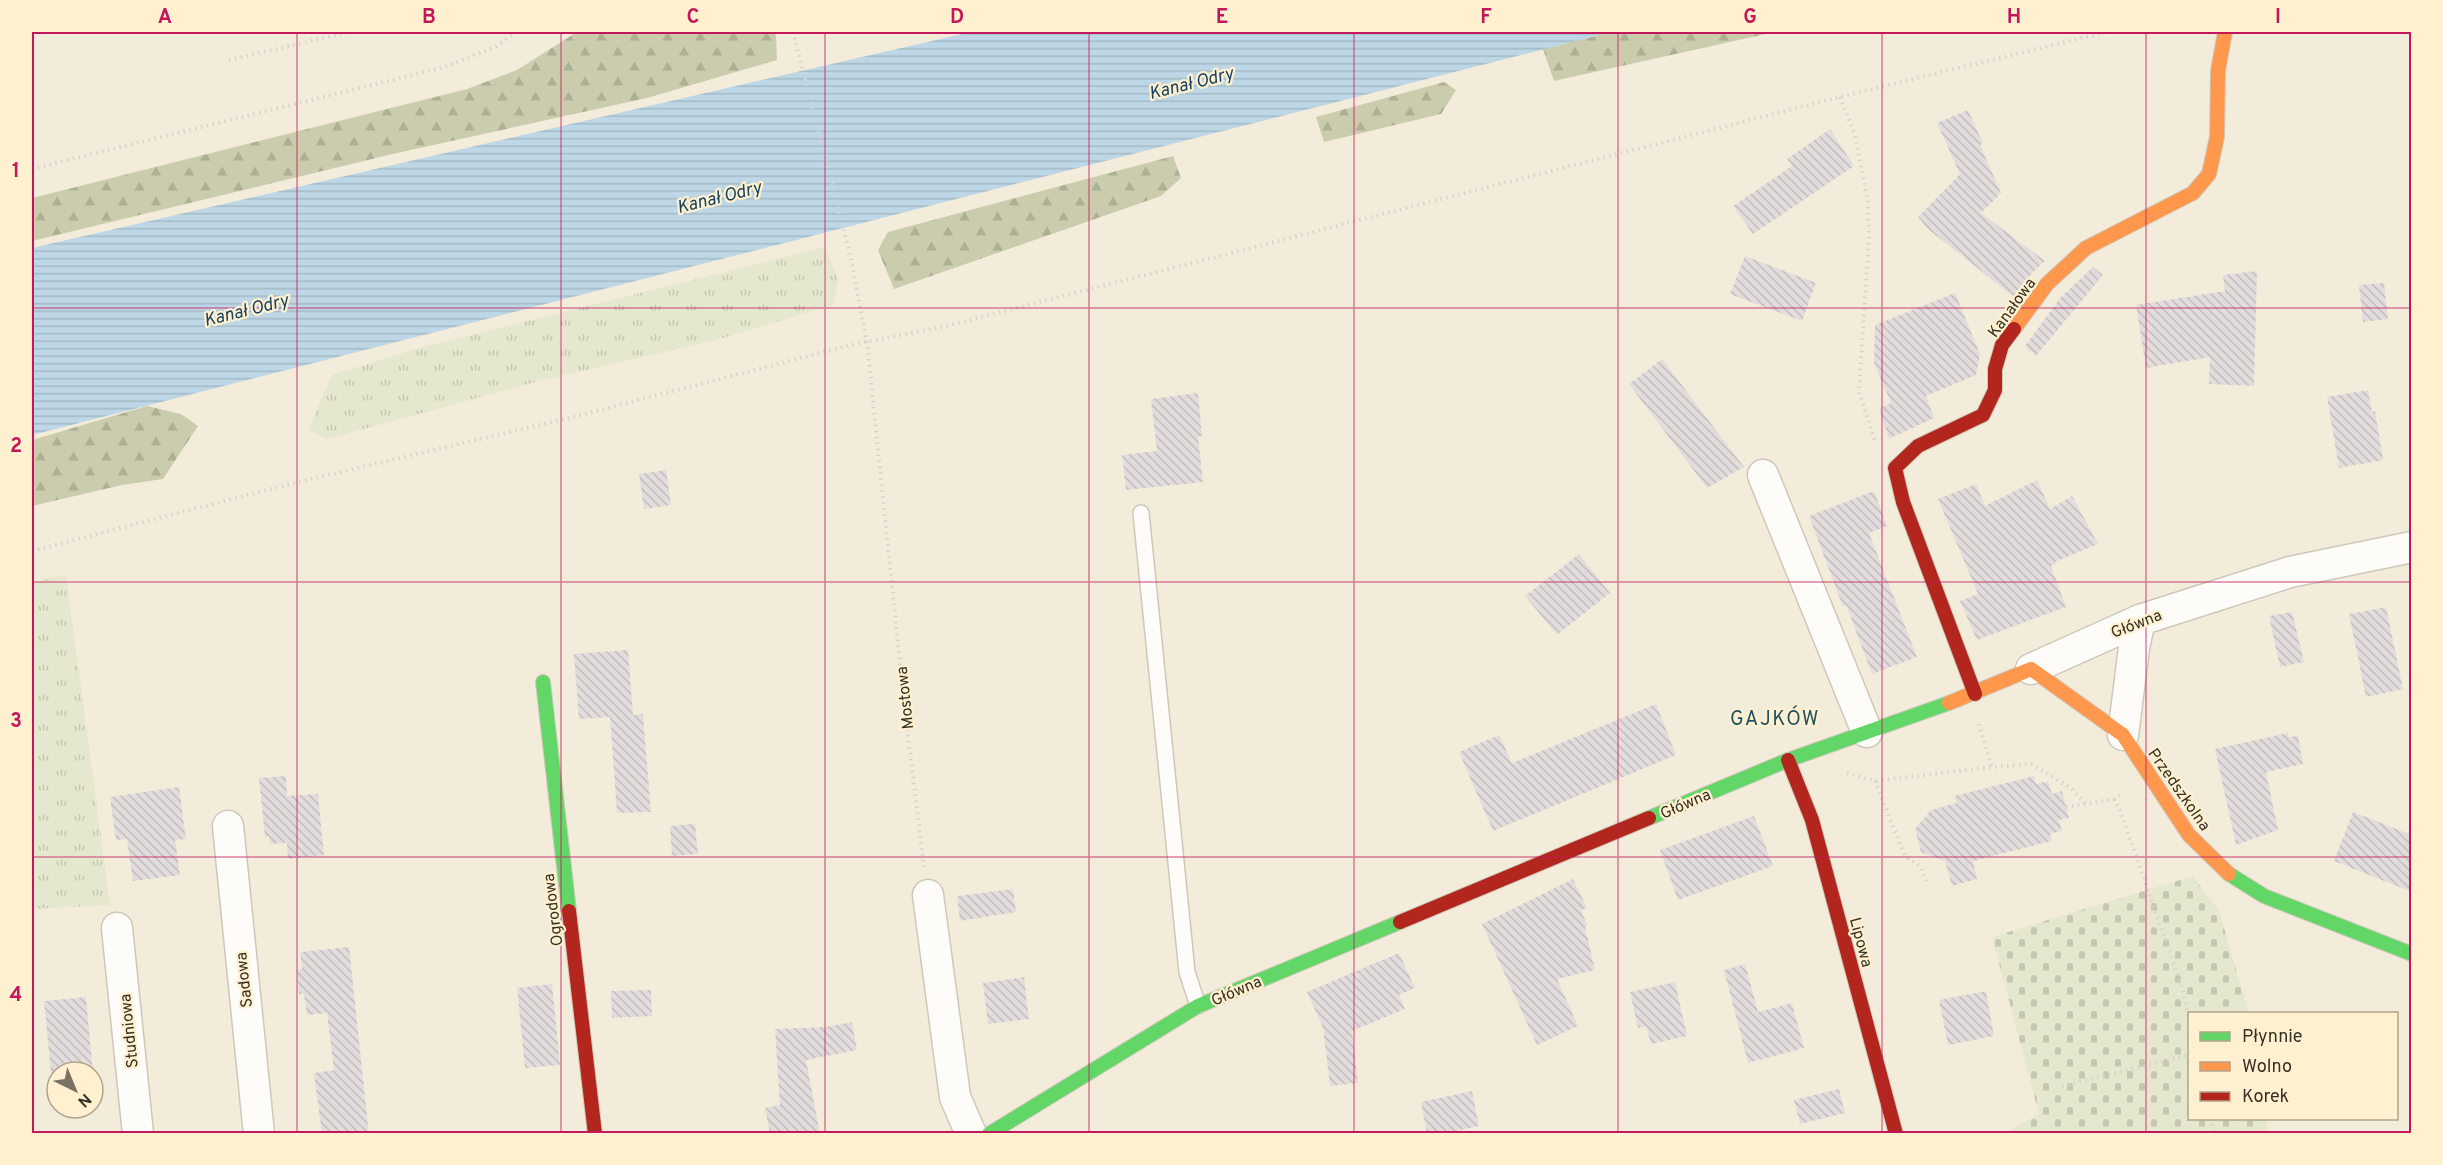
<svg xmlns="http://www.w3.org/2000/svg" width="2443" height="1165" font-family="Overpass,sans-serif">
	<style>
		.grass { fill: url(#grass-tufts) }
		.forest { fill: url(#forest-firs) }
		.cemetery { fill: url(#cemetery-stones) }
		.water { fill: url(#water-rules) }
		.building { fill: url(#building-back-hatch) }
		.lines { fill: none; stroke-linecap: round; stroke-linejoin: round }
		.lane-casing { stroke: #cec8ba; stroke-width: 18 }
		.street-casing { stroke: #cec8ba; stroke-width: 33 }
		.fast-casing { stroke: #cec8ba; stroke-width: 16 }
		.slow-casing { stroke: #cec8ba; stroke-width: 16 }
		.jam-casing { stroke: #cec8ba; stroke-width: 16 }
		.path { stroke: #d6d4cf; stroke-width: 4; stroke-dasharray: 1.5 4.5; stroke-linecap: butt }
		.lane { stroke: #fdfcf9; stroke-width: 15 }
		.street { stroke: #fdfcf9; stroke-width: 30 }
		.fast { stroke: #63d668; stroke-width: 14 }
		.slow { stroke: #ff974d; stroke-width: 14 }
		.jam { stroke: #b3261e; stroke-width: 14 }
		.grid { fill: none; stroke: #c2185b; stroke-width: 1.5; stroke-opacity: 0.55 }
		.labels { text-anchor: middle; stroke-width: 4.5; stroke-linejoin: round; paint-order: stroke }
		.street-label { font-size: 16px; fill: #363124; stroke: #fff0d0 }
		.water-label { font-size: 18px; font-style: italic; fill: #14425f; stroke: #fff0d0 }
		.quarter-label { font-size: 20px; letter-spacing: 1.5px; fill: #1e5362; stroke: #fff0d0 }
		.neatline { fill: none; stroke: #c2185b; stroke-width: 2 }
		.grid-label { font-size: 20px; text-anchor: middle; font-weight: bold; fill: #c2185b }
	</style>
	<defs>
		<pattern id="grass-tufts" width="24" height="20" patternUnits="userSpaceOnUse" patternTransform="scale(1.5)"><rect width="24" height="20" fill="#e6e7cf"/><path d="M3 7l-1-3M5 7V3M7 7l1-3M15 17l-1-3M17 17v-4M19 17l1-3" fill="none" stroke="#c6c7b2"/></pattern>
		<pattern id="forest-firs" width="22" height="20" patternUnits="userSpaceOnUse" patternTransform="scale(1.5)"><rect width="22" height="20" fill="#caccad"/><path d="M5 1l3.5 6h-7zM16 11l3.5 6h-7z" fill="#aeb095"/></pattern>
		<pattern id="cemetery-stones" width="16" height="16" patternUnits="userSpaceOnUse" patternTransform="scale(1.5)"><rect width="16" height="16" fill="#e6e7cf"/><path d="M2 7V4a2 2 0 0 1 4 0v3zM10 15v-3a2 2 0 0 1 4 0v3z" fill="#c6c7b2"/></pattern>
		<pattern id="water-rules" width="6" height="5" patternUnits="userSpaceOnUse" patternTransform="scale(1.5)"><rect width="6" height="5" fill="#bed7e6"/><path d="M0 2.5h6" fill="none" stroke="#a4b9c5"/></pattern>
		<pattern id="building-back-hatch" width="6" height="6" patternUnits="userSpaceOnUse" patternTransform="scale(1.5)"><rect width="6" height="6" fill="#e2dddc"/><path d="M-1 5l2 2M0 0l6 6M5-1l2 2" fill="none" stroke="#c2bebd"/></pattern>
	</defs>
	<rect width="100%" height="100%" fill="#f4ecda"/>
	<g class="grass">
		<polygon points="825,247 838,280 833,305 716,340 543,380 327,439 308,430 332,375 422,347"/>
		<polygon points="66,574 110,905 32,909 32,583"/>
	</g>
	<g class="forest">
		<polygon points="577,32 771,32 776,35 777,60 647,98 397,153 32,241 32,198 467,89 517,70"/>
		<polygon points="1611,32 1775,32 1554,81 1543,49"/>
		<polygon points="1444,82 1456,90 1441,114 1324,142 1316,117"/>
		<polygon points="1173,156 1181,178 1161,196 894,289 878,250 888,232"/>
		<polygon points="147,406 181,414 198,426 163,479 122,485 32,506 32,440"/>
	</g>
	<polygon class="cemetery" points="2193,876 2219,911 2249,1013 2190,1014 2190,1118 2266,1119 2268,1133 2005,1133 2039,1114 1992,937"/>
	<polygon class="water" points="971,32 1611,32 32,435 32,248"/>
	<g class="building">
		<polygon points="1968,110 1983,143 1980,145 2001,193 1981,213 2045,261 2032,273 2014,297 1928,229 1918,217 1960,174 1937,123"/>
		<polygon points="1830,129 1854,166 1753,234 1733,206 1792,166 1787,159"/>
		<polygon points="1745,256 1816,283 1802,321 1730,294"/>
		<polygon points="2093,267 2103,275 2036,356 2025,346 2061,297"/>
		<polygon points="2257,271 2254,386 2209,384 2210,357 2146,368 2136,305 2225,291 2223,275"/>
		<polygon points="2384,283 2388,319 2363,322 2359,285"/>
		<polygon points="1955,293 1980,354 1976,375 1926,396 1934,418 1889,439 1879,408 1891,403 1874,363 1875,325"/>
		<polygon points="1662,359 1744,467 1707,488 1629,384"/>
		<polygon points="2368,390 2372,412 2375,411 2383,460 2339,468 2327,397"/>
		<polygon points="1198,393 1202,436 1198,437 1203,482 1126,490 1122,455 1157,451 1151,399"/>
		<polygon points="666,470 671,505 644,509 639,474"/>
		<polygon points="2037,480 2050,509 2072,496 2098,544 2055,562 2056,565 2051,566 2066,607 1977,640 1960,601 1978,594 1938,499 1976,484 1985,506"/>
		<polygon points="1874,491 1887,526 1869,533 1917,657 1872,674 1846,605 1843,607 1809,516"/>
		<polygon points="1579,554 1610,593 1557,635 1525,596"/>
		<polygon points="2386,607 2403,689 2366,697 2349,614"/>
		<polygon points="2292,612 2304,662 2280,667 2269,616"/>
		<polygon points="628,650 633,715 622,716 643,714 651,812 617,813 610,717 579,719 574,654"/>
		<polygon points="1656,704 1676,755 1493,831 1459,752 1499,735 1512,763"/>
		<polygon points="2288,733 2289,737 2298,736 2303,764 2266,772 2278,830 2236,845 2215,749"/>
		<polygon points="286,776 287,796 318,794 324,855 288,859 287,843 270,844 269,836 265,837 259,778"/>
		<polygon points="2034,776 2036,784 2048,781 2052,794 2062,791 2069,818 2059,820 2062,831 2050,834 2052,841 1973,861 1977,879 1952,886 1945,861 1921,852 1915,829 1931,810 1957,803 1954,796"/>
		<polygon points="179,787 186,839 175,840 180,875 133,881 127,839 116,840 110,797"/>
		<polygon points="2353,812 2412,835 2412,892 2334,861"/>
		<polygon points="1754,816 1773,866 1678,900 1660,850"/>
		<polygon points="695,824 698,854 672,856 670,826"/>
		<polygon points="1573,879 1587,908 1581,910 1587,925 1585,926 1595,970 1557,979 1578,1026 1537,1045 1482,924"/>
		<polygon points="1013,889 1016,912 960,921 957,896"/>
		<polygon points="349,947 369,1134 322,1134 314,1073 334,1070 327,1013 307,1015 304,994 299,994 297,969 302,969 300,952"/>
		<polygon points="1399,953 1415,988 1399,995 1405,1009 1352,1031 1358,1083 1330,1086 1323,1028 1307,992"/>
		<polygon points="1745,964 1758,1012 1792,1003 1804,1048 1748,1063 1724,970"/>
		<polygon points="1024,977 1029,1019 988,1024 983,983"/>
		<polygon points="1675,982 1687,1036 1651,1044 1646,1026 1638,1028 1630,992"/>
		<polygon points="552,984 560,1065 525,1068 517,988"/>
		<polygon points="651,990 652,1016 612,1018 611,991"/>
		<polygon points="1986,991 1994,1036 1948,1045 1939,1000"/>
		<polygon points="86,997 93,1072 57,1072 57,1083 52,1083 44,1001"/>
		<polygon points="852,1022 857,1050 806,1060 820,1134 770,1134 765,1108 780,1105 775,1029 825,1027"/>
		<polygon points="1839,1089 1845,1113 1800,1124 1794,1100"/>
		<polygon points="1472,1091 1479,1126 1443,1134 1427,1134 1421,1102"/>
	</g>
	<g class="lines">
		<defs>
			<polyline id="lane" points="1141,513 1187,972 1198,1006"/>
			<g id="street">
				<polyline points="1763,475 1867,732"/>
				<polyline points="2031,669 2140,620 2290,572 2412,547"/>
				<polyline points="2123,735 2134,648 2140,620"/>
				<polyline points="228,826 259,1134"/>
				<polyline points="928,895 955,1097 971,1134"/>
				<polyline points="117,928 138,1134"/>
			</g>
			<g id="fast">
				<polyline points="543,682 569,911"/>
				<polyline points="1649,818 1788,760 1949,703"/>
				<polyline points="2229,874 2264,896 2412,954"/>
				<polyline points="989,1134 1198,1006 1400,922"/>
			</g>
			<g id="slow">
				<polyline points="2014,329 2047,284 2086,248 2193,193 2209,174 2217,137 2218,71 2225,32"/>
				<polyline points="1949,703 2031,669 2123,735 2189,835 2229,874"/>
			</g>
			<g id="jam">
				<polyline points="1975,694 1903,502 1895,468 1918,446 1983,415 1995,390 1995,369 2002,345 2014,329"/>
				<polyline points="1788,760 1812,820 1896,1134"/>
				<polyline points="569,911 595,1134"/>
				<polyline points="1400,922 1649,818"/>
			</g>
		</defs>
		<use href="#lane" class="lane-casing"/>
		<use href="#street" class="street-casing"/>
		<use href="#fast" class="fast-casing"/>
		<use href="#slow" class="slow-casing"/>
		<use href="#jam" class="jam-casing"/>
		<g class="path">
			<polyline points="793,32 851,259 867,342 905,711 924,867"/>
			<polyline points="229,60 350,32"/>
			<polyline points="1840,97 1855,135 1868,201 1869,236 1859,392 1876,444"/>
			<polyline points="32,169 445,67 497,46 516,32"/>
			<polyline points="32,551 290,484 573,417 851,345 946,326 1840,97 2106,32"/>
			<polyline points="1979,724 1992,767"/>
			<polyline points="1847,773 1875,781 1992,767 2031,764 2071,788 2086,804"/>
			<polyline points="1875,781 1905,856 1920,866 1927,881"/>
			<polyline points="2114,799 2120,810 2182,988 2190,1022"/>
			<polyline points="2066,807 2114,799 2123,793"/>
			<polyline points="2062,1086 2190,1055"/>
			<polyline points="2212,1118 2214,1134"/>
		</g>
		<use href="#lane" class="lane"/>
		<use href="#street" class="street"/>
		<use href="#fast" class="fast"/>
		<use href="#slow" class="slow"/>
		<use href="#jam" class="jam"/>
	</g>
	<path class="grid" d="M 297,32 L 297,1134M 561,32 L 561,1134M 825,32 L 825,1134M 1089,32 L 1089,1134M 1354,32 L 1354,1134M 1618,32 L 1618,1134M 1882,32 L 1882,1134M 2146,32 L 2146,1134M 32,308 L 2412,308M 32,582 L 2412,582M 32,857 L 2412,857"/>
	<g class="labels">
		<g class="street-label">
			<text transform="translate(2011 307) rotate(-54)" y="6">Kanałowa</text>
			<text transform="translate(2136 623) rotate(-21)" y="6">Główna</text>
			<text transform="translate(904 698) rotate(-96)" y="6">Mostowa</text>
			<text transform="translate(2180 789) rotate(55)" y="6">Przedszkolna</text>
			<text transform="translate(1685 803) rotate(-23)" y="6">Główna</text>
			<text transform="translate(552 910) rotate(-97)" y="6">Ogrodowa</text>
			<text transform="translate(1862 942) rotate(75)" y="6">Lipowa</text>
			<text transform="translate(243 980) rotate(-96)" y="6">Sadowa</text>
			<text transform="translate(1236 990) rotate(-23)" y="6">Główna</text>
			<text transform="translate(128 1031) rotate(-96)" y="6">Studniowa</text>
		</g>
		<g class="water-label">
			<text transform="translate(1191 83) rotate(-14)" y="6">Kanał Odry</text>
			<text transform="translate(719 197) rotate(-14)" y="6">Kanał Odry</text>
			<text transform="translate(246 310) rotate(-14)" y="6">Kanał Odry</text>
		</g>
		<g class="quarter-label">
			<text x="1775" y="725">GAJKÓW</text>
		</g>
	</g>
	<rect width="2443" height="1165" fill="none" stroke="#fff0d0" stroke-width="66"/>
	<rect x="2188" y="1012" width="210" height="108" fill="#fff0d0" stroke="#afa48b" stroke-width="1.5"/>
	<rect x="2200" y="1032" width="30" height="9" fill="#63d668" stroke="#afa48b" stroke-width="1.5"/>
	<text x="2242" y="1042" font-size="18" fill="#363124">Płynnie</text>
	<rect x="2200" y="1062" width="30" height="9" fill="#ff974d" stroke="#afa48b" stroke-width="1.5"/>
	<text x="2242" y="1072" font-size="18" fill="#363124">Wolno</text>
	<rect x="2200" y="1092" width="30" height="9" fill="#b3261e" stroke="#afa48b" stroke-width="1.5"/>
	<text x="2242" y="1102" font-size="18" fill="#363124">Korek</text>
	<g transform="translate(75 1090) rotate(137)"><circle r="28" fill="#fff0d0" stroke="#afa48b" stroke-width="1.5"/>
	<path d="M0-4.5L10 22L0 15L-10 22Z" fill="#787264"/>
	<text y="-9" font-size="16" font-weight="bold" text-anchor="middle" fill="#363124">N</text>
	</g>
	<rect x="33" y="33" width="2377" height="1099" class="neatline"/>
	<g class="grid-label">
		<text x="165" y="23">A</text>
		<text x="429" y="23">B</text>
		<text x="693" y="23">C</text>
		<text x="957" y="23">D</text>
		<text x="1222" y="23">E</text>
		<text x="1486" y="23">F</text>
		<text x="1750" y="23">G</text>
		<text x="2014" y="23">H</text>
		<text x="2278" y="23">I</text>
		<text x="16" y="177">1</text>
		<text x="16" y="452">2</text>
		<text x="16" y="727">3</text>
		<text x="16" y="1001">4</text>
	</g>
</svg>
